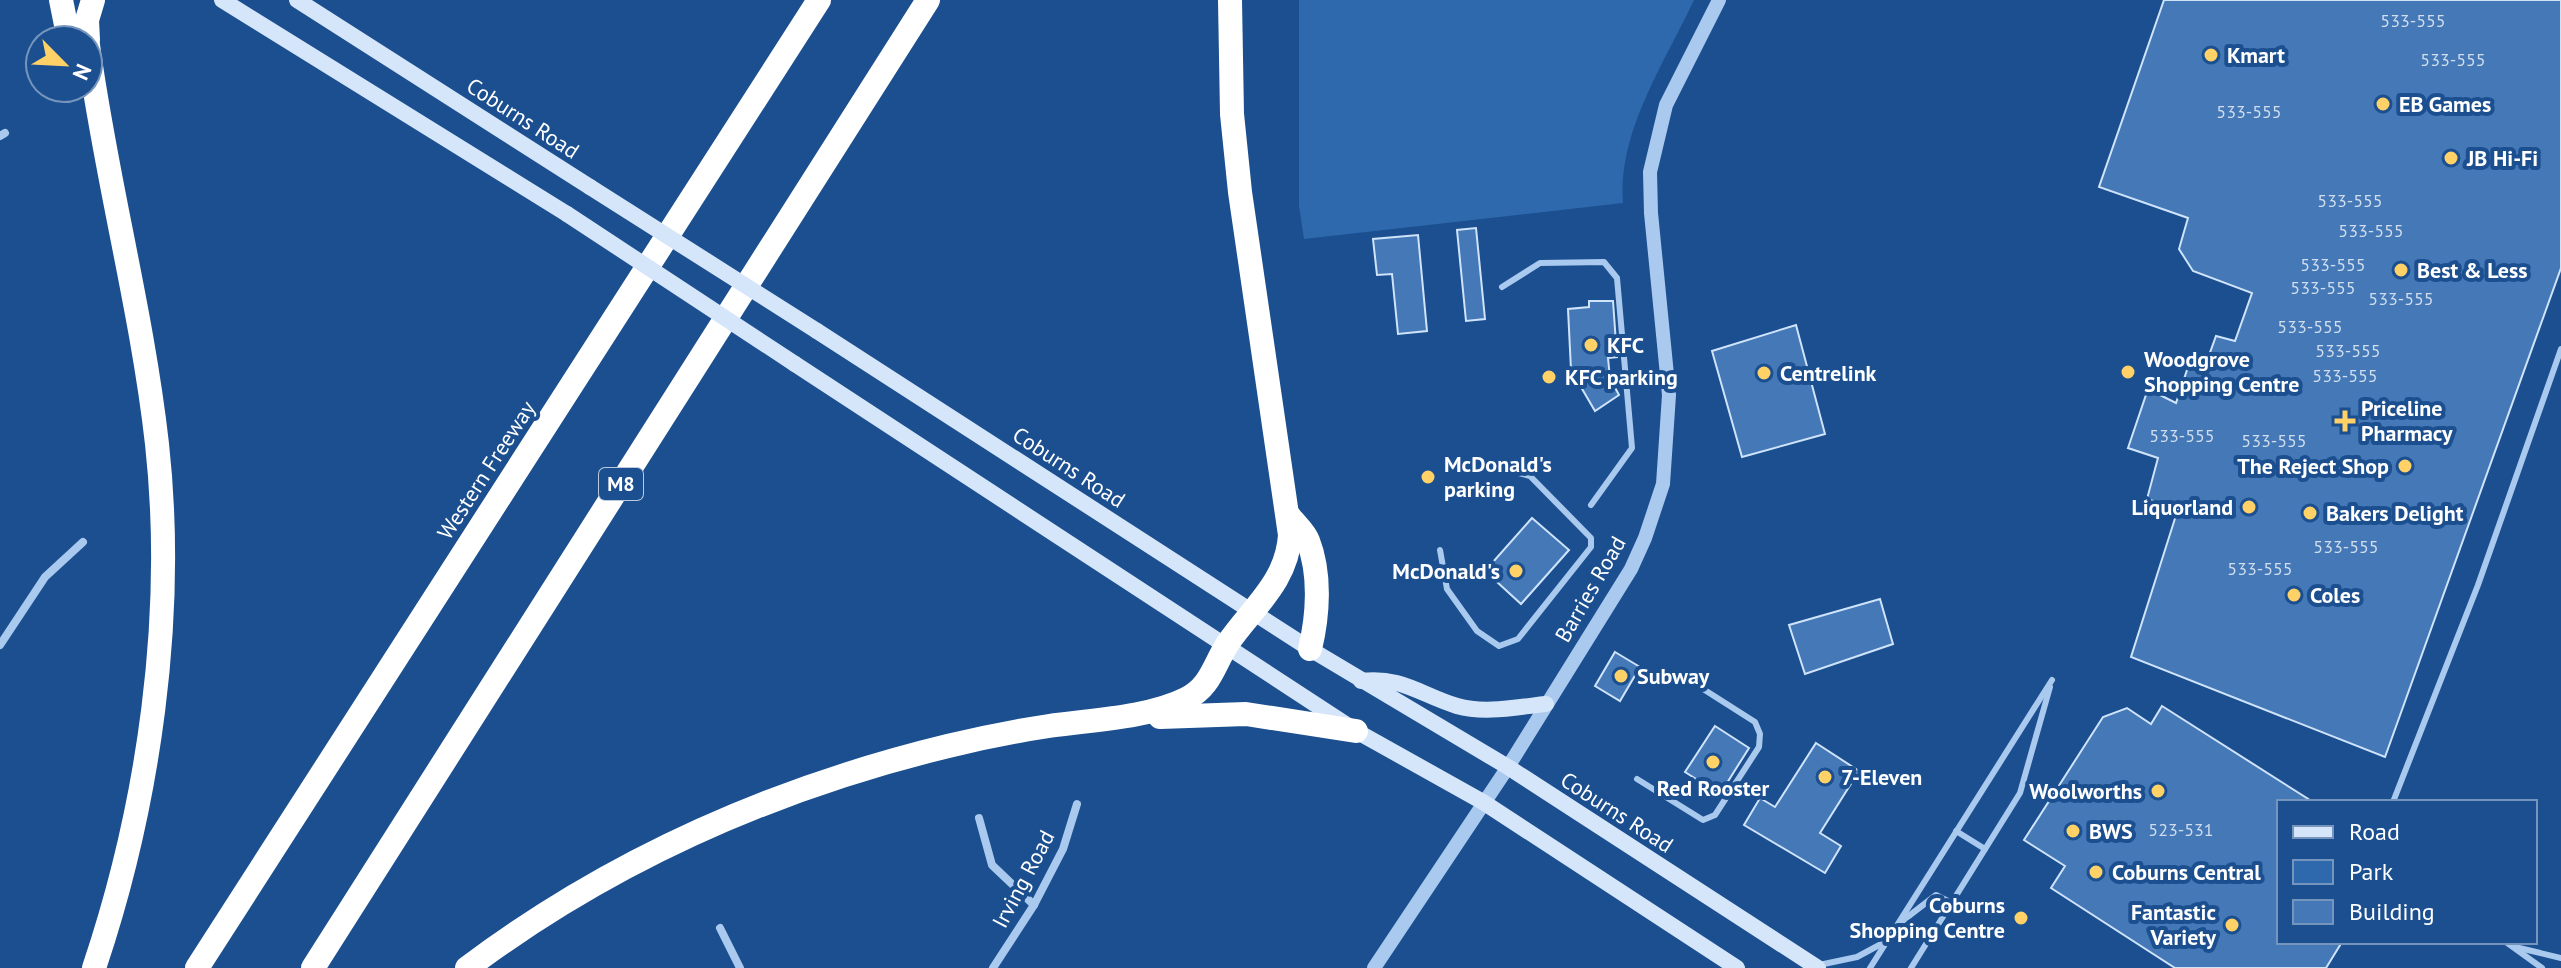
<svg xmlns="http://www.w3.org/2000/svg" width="2561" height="968" font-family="'PT Sans',sans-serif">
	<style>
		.green { fill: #2e69ad }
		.building { fill: #4478b7; stroke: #cfe3fa; stroke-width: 2 }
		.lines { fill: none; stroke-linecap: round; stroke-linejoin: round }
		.service { stroke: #a9c9ee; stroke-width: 6 }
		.minor { stroke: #a9c9ee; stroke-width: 8 }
		.tertiary { stroke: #a9c9ee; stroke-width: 14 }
		.secondary { stroke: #d6e6fa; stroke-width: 16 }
		.motorway { stroke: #fff; stroke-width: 24 }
		.secondary-bridge { stroke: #d6e6fa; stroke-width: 16 }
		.poi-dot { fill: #ffd166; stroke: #1b4f8f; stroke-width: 3 }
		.labels { text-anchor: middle; stroke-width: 8; stroke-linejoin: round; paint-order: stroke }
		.number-label { font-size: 18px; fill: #d0dded }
		.shield { fill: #1b4f8f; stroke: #bbcadd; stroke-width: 2 }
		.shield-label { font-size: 20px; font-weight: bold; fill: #fff }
		.poi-label { font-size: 22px; font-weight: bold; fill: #fff; stroke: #1b4f8f; text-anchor: start }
		.street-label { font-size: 22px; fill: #fff; stroke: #1b4f8f }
	</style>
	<rect width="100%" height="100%" fill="#1b4f8f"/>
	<path class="green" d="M 1299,0 L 1694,0 C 1665,62 1617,133 1623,203 L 1304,239 L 1299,206 Z"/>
	<g class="building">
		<polygon points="2164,0 2561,0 2561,268 2385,757 2131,657 2178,509 2147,499 2158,458 2128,448 2148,389 2176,403 2192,355 2208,358 2216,336 2235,341 2252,293 2193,271 2179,249 2188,218 2099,187"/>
		<polygon points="1476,228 1485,319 1466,321 1457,230"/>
		<polygon points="1418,235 1427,331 1398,334 1392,274 1377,275 1373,239"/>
		<polygon points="1589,301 1613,301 1617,357 1608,358 1610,378 1619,395 1595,411 1571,370 1568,309 1589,307"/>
		<polygon points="1796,325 1825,434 1742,457 1712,351"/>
		<polygon points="1532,518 1569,550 1521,604 1485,571"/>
		<polygon points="1880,599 1893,644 1805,674 1789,625"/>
		<polygon points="1615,652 1640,667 1620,701 1595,686"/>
		<polygon points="2162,706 2313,802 2279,802 2279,942 2342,942 2326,968 2175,968 2051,888 2065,866 2024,840 2103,717 2127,708 2151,724"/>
		<polygon points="1715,726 1749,748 1720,794 1685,772"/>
		<polygon points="1816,743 1859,771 1820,833 1841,846 1825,873 1744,825 1760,798 1775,807"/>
	</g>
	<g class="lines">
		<g class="service">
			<polyline points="1502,287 1540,263 1604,262 1617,278 1632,448 1591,505"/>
			<polyline points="1440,550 1447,589 1477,631 1499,646 1518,639 1591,547 1591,538 1530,476 1503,469"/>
			<polyline points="1637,779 1703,820 1715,815 1759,747 1760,734 1755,722 1700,687"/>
			<polyline points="2393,802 2478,585 2561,349"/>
			<polyline points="1956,831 1985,849"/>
			<polyline points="1901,922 1936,895 1952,903"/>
			<polyline points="2506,942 2542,968"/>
			<polyline points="2515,947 2561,958"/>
			<polyline points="1819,965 1857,957 1883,943"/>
			<polyline points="1870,968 2052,680"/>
			<polyline points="1911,968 2020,793 2050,687"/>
		</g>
		<g class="minor">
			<polyline points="0,136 5,133"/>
			<polyline points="0,645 45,577 83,542"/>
			<polyline points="979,818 992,865 1034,905"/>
			<polyline points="720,928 740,968"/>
			<polyline points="993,968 1034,905 1063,849 1077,804"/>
		</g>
		<polyline class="tertiary" points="1374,968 1508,767 1631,569 1645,538 1663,484 1669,395 1651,213 1650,172 1666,105 1719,0"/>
		<g class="secondary">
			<polyline points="222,0 567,214"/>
			<polyline points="297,0 590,187"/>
			<polyline points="817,331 1310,649 1508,767 1818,968"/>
			<polyline points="795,364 1356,731 1483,802 1737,968"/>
			<path d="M 1361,681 C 1401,676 1421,695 1457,706 C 1485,714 1517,707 1546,704"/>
		</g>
		<g class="motorway">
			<polyline points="61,0 69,40"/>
			<polyline points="88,40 87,20 93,0"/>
			<path d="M 88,45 C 106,179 142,310 157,444 C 176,616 149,805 94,968"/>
			<path d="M 1289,516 C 1295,524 1305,532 1308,541 C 1321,574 1318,616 1310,649"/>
			<polyline points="1160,717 1246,714 1356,731"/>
			<polyline points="197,968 819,0"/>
			<polyline points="313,968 928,0"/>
			<path d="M 467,968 C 610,861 775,788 948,746 C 981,738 1016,731 1049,726 C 1090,720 1148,718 1186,699 C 1211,687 1214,664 1228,643 C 1253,607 1287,582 1290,535 L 1240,192 L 1232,114 L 1230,0"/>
		</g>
		<g class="secondary-bridge">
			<polyline points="590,187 817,331"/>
			<polyline points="567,214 795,364"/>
		</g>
	</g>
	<g class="poi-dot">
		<circle cx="2211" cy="55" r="8"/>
		<circle cx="2383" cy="104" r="8"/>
		<circle cx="2451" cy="158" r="8"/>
		<circle cx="2401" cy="270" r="8"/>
		<circle cx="1591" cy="345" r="8"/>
		<circle cx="2128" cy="372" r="8"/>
		<circle cx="1764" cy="373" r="8"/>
		<circle cx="1549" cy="377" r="8"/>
		<path d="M2341 409h8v8h8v8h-8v8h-8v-8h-8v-8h8z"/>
		<circle cx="2405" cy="466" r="8"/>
		<circle cx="1428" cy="477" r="8"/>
		<circle cx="2249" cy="507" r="8"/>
		<circle cx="2310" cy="513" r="8"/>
		<circle cx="1516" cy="571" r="8"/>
		<circle cx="2294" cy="595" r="8"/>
		<circle cx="1621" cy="676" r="8"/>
		<circle cx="1713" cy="762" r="8"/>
		<circle cx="1825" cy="777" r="8"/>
		<circle cx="2158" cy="791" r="8"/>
		<circle cx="2073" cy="831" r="8"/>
		<circle cx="2096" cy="872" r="8"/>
		<circle cx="2021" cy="918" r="8"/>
		<circle cx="2232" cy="925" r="8"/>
	</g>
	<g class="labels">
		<g class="number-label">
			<text x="2413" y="27">533-555</text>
			<text x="2453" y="66">533-555</text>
			<text x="2249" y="118">533-555</text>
			<text x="2350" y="207">533-555</text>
			<text x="2371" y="237">533-555</text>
			<text x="2333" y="271">533-555</text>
			<text x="2323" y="294">533-555</text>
			<text x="2401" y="305">533-555</text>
			<text x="2310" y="333">533-555</text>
			<text x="2348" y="357">533-555</text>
			<text x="2345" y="382">533-555</text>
			<text x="2182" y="442">533-555</text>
			<text x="2274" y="447">533-555</text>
			<text x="2346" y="553">533-555</text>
			<text x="2260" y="575">533-555</text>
			<text x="2181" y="836">523-531</text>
		</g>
		<rect class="shield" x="599" y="468" width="44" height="32" rx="6"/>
		<g class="shield-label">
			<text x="621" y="491">M8</text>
		</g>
		<g class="poi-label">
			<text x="2227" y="63">Kmart</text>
			<text x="2399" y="112">EB Games</text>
			<text x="2467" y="166">JB Hi-Fi</text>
			<text x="2417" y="278">Best &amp; Less</text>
			<text x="1607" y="353">KFC</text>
			<text x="2144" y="367">Woodgrove<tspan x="2144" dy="25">Shopping Centre</tspan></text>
			<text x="1780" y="381">Centrelink</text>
			<text x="1565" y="385">KFC parking</text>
			<text x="2361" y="416">Priceline<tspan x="2361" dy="25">Pharmacy</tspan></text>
			<text x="1444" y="472">McDonald's<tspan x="1444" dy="25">parking</tspan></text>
			<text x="2389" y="474" text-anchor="end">The Reject Shop</text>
			<text x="2233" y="515" text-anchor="end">Liquorland</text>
			<text x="2326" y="521">Bakers Delight</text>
			<text x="1500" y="579" text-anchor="end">McDonald's</text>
			<text x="2310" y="603">Coles</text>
			<text x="1637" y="684">Subway</text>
			<text x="1841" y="785">7-Eleven</text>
			<text x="1713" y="796" text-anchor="middle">Red Rooster</text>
			<text x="2142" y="799" text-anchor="end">Woolworths</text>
			<text x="2089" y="839">BWS</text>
			<text x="2112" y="880">Coburns Central</text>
			<text x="2005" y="913" text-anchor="end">Coburns<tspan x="2005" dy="25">Shopping Centre</tspan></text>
			<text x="2216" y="920" text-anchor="end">Fantastic<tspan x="2216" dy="25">Variety</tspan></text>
		</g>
		<g class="street-label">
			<text transform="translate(523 118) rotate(33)" y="8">Coburns Road</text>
			<text transform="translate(1069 467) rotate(33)" y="8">Coburns Road</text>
			<text transform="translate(486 470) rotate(-57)" y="8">Western Freeway</text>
			<text transform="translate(1590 589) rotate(-60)" y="8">Barries Road</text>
			<text transform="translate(1617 812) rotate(33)" y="8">Coburns Road</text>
			<text transform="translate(1023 879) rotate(-62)" y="8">Irving Road</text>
		</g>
	</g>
	<rect x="2277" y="800" width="260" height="144" fill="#1b4f8f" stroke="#7695bc" stroke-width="2"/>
	<rect x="2293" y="826" width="40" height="12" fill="#d6e6fa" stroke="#7695bc" stroke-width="2"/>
	<text x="2349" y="840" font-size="24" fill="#ffffff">Road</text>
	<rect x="2293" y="860" width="40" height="24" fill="#2e69ad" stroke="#7695bc" stroke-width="2"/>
	<text x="2349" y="880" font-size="24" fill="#ffffff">Park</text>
	<rect x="2293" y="900" width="40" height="24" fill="#4478b7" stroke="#7695bc" stroke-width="2"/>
	<text x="2349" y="920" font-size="24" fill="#ffffff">Building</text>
	<g transform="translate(64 64) rotate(114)"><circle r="38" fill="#1b4f8f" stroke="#7695bc" stroke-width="2"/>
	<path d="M0-6L14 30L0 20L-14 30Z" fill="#ffd166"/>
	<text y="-12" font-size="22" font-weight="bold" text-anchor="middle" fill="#ffffff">N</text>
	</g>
</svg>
